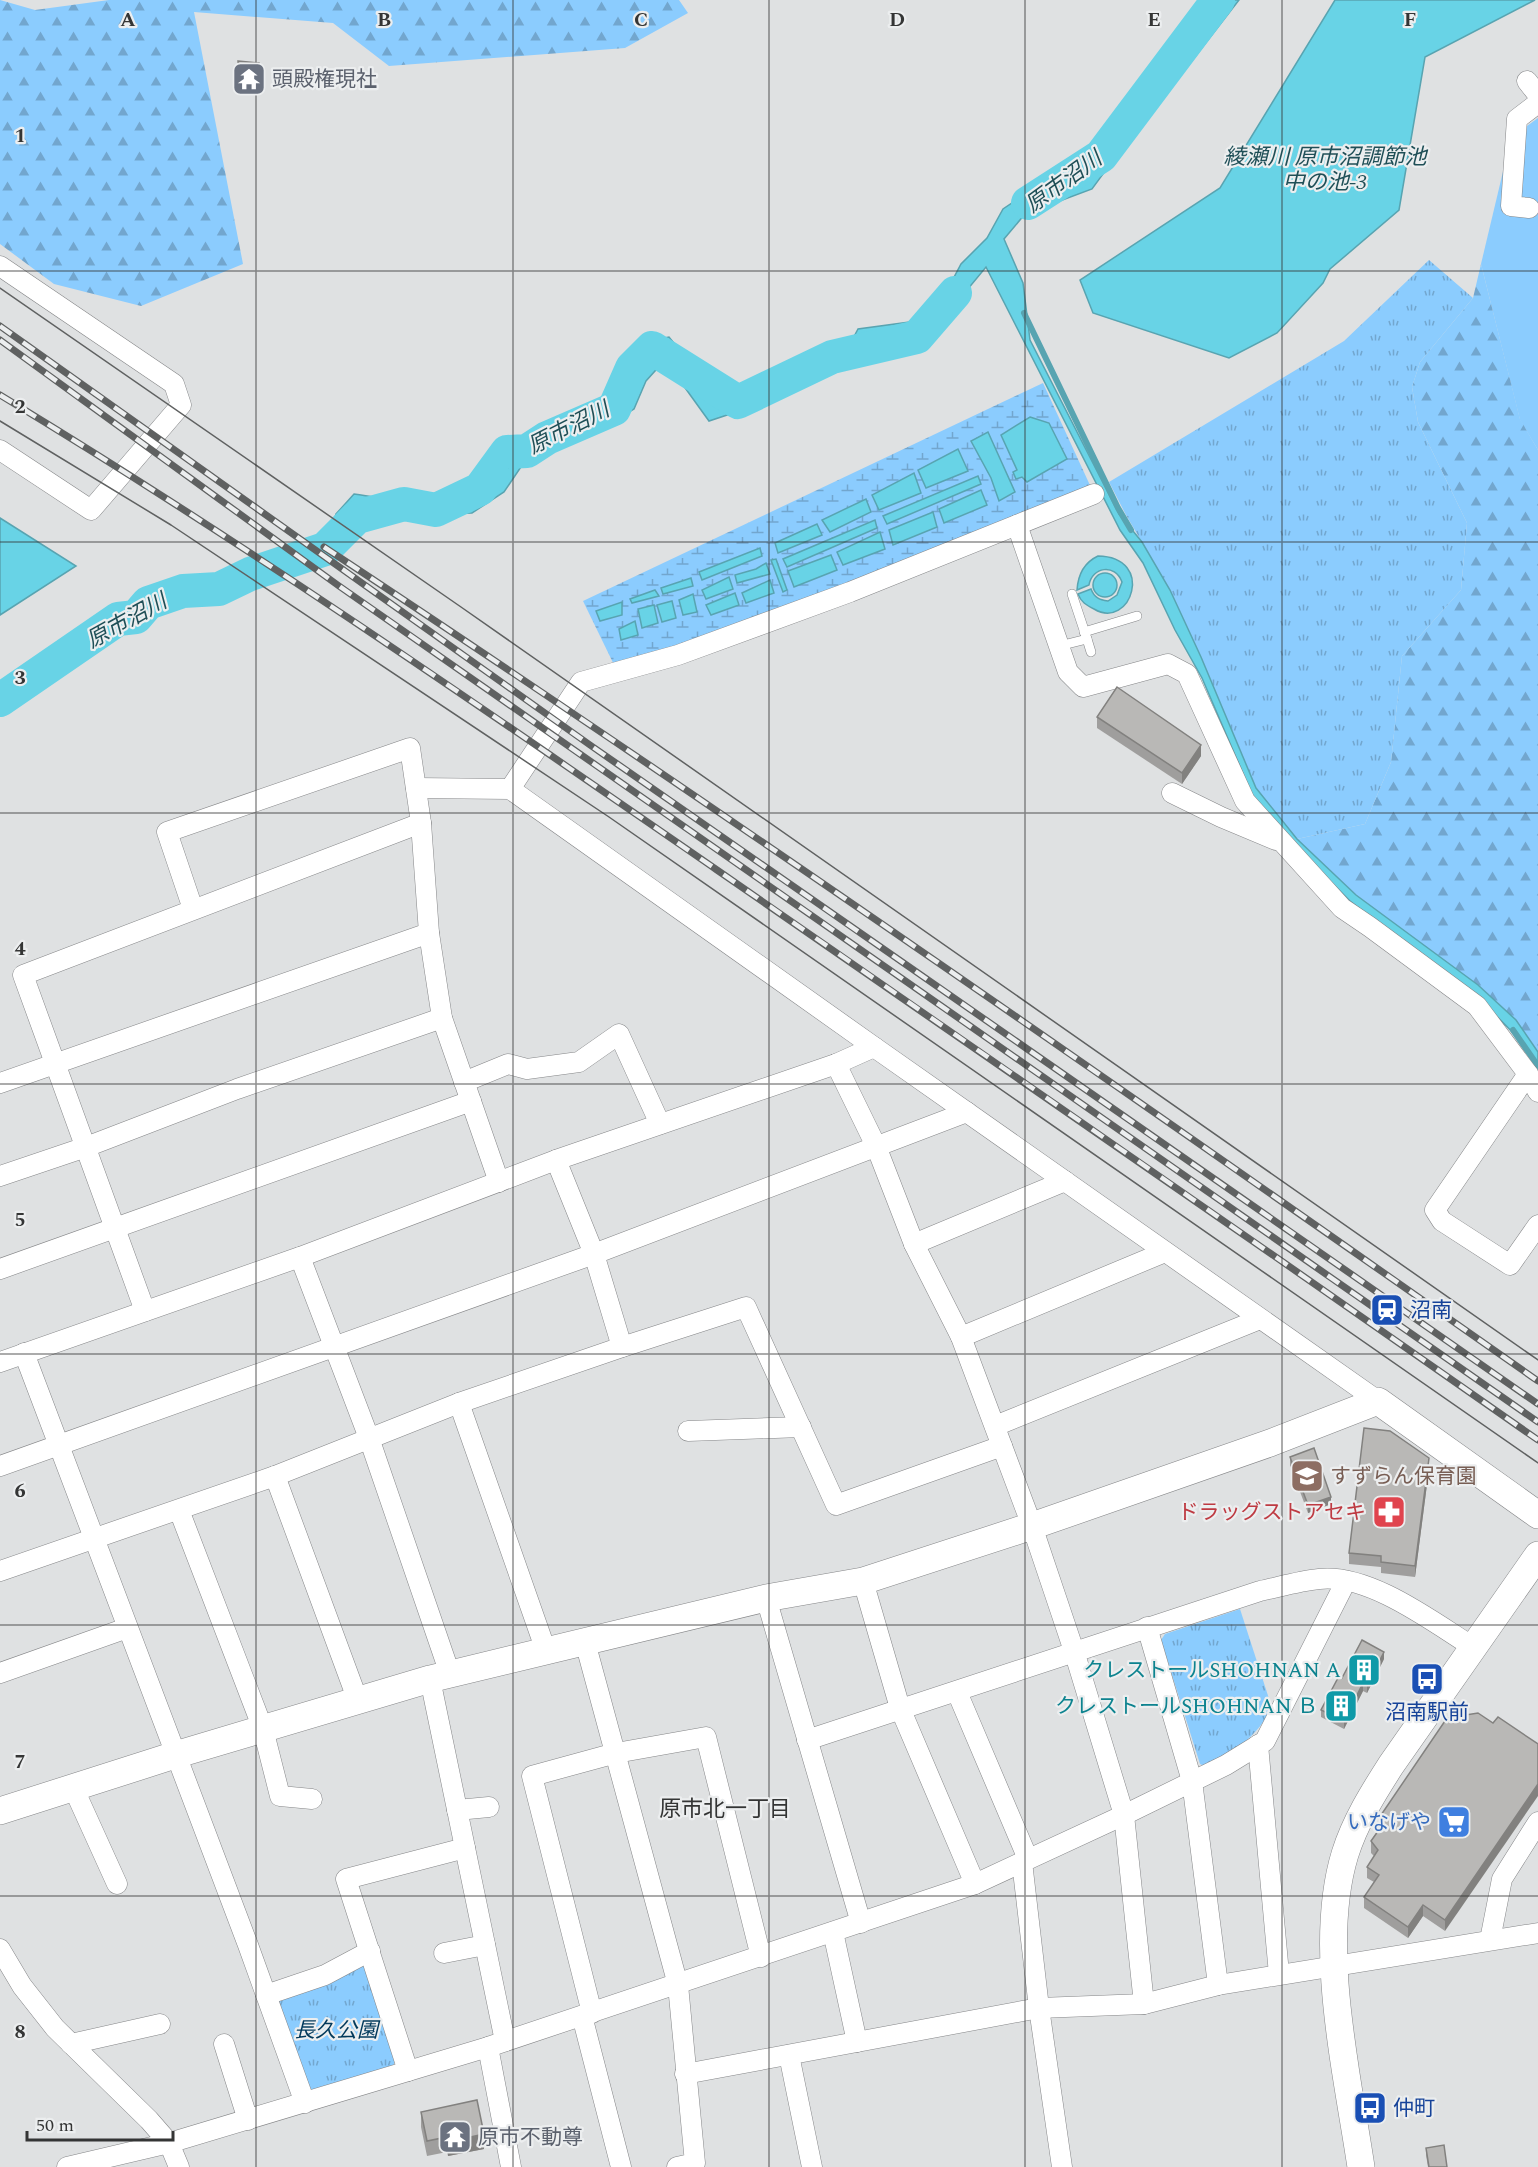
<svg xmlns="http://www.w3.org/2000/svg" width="1538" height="2167" font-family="Spectral,'Noto Sans JP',serif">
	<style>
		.green { fill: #8bccfe }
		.forest { fill: url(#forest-firs) }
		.wetland { fill: url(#wetland-marsh) }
		.park { fill: url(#park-tufts) }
		.water { fill: #68d3e6; stroke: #58a4b1; stroke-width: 1.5 }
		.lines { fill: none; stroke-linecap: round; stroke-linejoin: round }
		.stream { stroke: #58a4b1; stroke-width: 6 }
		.river { stroke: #68d3e6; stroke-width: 34 }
		.lane-casing { stroke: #858688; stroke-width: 10 }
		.street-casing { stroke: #858688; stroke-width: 21 }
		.secondary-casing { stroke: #858688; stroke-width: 28 }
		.lane { stroke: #fff; stroke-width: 9 }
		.street { stroke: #fff; stroke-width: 20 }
		.secondary { stroke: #fff; stroke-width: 27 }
		.tram { stroke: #5f6161; stroke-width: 1.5 }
		.rail-casing { stroke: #5f6161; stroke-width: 7 }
		.rail { stroke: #eceeef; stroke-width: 4.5; stroke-dasharray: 14; stroke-linecap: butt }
		.wall { fill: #9f9e9d }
		.shaded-wall { fill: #82817f }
		.building { fill: #b9b8b6; stroke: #82817f; stroke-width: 1.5 }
		.grid { fill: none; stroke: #343535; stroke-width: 1.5; stroke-opacity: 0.55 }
		.labels { text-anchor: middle; stroke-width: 4.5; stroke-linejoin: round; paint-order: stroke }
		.worship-label { font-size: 21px; fill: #5b616d; stroke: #eceeef; text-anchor: start }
		.transit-label { font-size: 21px; fill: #164399; stroke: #eceeef; text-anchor: start }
		.education-label { font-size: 21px; fill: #785e54; stroke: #eceeef; text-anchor: start }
		.health-label { font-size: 21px; fill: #be3a42; stroke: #eceeef; text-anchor: end }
		.culture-label { font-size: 21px; fill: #0d838f; stroke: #eceeef; text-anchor: end }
		.shop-label { font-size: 21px; fill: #366cbe; stroke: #eceeef; text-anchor: end }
		.park-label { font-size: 21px; font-style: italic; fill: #01395b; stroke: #eceeef }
		.water-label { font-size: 22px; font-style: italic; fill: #1f4f57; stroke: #eceeef }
		.neighbourhood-label { font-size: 22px; fill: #343535; stroke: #eceeef }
		.grid-label { font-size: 20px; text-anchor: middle; font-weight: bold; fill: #343535; stroke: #eceeef; stroke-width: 4.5; stroke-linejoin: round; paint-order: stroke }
	</style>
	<defs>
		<pattern id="forest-firs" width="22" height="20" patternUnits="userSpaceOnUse" patternTransform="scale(1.5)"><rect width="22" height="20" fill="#8bccfe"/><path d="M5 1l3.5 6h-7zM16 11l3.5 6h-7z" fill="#72a6ce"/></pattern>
		<pattern id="wetland-marsh" width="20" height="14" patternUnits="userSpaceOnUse" patternTransform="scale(1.5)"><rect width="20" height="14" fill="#8bccfe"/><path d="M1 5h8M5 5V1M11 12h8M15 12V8" fill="none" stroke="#72a6ce"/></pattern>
		<pattern id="park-tufts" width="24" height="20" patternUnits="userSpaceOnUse" patternTransform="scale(1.5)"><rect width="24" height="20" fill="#8bccfe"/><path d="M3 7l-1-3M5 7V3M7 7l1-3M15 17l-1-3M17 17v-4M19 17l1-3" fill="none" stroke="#72a6ce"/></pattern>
	</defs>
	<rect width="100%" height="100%" fill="#dfe1e2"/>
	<polygon class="green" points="1538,118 1538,450 1520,420 1481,264 1511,138"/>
	<g class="forest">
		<polygon points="0,0 35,10 109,0 679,0 688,13 625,48 389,66 333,23 194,12 243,264 141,306 54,284 0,244"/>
		<polygon points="1481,264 1520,419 1538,450 1538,1052 1516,1020 1479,986 1356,895 1297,839 1365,824 1391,762 1402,656 1461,590 1467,523 1418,422 1412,387 1420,362 1473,298"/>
	</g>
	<polygon class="wetland" points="1043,383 1094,494 618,673 583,601"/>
	<g class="park">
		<polygon points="1429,260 1473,298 1420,362 1412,387 1418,422 1467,523 1461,590 1402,656 1391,762 1365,824 1297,839 1256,788 1201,657 1170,590 1126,515 1109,482 1344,341"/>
		<path d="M 1240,1609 L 1272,1708 C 1257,1736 1235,1752 1207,1767 L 1200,1764 L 1161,1640 L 1165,1634 Z"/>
		<polygon points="357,1964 365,1965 396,2059 393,2066 311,2094 278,2003 284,1995"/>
	</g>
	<g class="water">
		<path d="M 1226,0 L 1239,0 L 1153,111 L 1116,142 L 1114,159 L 1092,189 L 1025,214 L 1004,239 L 1023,283 L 1030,340 L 1119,514 L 1142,542 L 1170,590 L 1201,657 L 1256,788 L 1297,839 L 1356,895 L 1478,985 L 1516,1020 L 1538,1052 L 1538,1065 L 1523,1043 L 1473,992 L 1413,950 L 1350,901 L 1316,867 L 1253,797 L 1202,678 L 1175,630 L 1143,563 L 1120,530 L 986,267 L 938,325 L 866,347 L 849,362 L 769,401 L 709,421 L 665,360 L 646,381 L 634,409 L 591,435 L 531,452 L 504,492 L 472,513 L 405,515 L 364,510 L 341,544 L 328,541 L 336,514 L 354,494 C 390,500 426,502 462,507 L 501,480 L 529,434 L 565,414 L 588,416 L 622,400 L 631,389 L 639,355 L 654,340 L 669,337 L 720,399 C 733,391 742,392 755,388 C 767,384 778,377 790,373 C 822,361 842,363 858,329 L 917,321 L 943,298 L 961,264 L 987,238 L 1003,209 L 1034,188 L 1060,178 L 1084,177 L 1090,153 L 1108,123 L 1123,114 L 1175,67 Z"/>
		<polygon points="1335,0 1535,0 1425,57 1399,210 1330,269 1323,283 1277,333 1229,358 1093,313 1080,280 1220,188"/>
		<polygon points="1030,417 1049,423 1067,459 1027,482 1022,477 1016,479 1013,472 1017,470 1001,435"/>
		<polygon points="988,432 1015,492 999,501 991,478 971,441"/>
		<polygon points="958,449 968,471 926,488 918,470"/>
		<polygon points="914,473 921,493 879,510 872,495"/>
		<polygon points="978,476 981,484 887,524 883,516"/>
		<polygon points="981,490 987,505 944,523 939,509"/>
		<polygon points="866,499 871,512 830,532 822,520"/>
		<polygon points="933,512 937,527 893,545 889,530"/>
		<polygon points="0,518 76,566 0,615"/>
		<polygon points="875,520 877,528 787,567 783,559"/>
		<polygon points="817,524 822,535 778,553 775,543"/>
		<polygon points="880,532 885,549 843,565 837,552"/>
		<polygon points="760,548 762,556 702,580 699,572"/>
		<polygon points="831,555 837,570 794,587 788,571"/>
		<path d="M 1098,556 C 1156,557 1131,631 1094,609 C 1086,605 1081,602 1078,594 L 1091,589 C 1094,597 1099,600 1108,601 L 1117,595 L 1122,582 C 1115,563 1092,567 1089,585 L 1077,590 C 1078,575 1083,563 1098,556 Z"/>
		<polygon points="776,559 787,590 783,592 771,560"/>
		<polygon points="766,563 770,574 737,583 735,575 756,569"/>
		<circle cx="1105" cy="585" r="12"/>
		<polygon points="729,577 733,589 706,599 702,590"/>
		<polygon points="691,578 693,586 663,594 661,588"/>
		<polygon points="770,580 774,593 746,603 742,593"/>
		<polygon points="655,590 659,596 632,603 630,599"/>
		<polygon points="735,593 739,605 711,615 706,605"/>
		<polygon points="693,594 697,612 683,615 679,600"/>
		<polygon points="672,601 676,618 662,622 657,605"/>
		<polygon points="622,602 622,615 600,621 596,611"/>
		<polygon points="654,605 658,623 642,628 638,609"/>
		<polygon points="635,621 638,635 621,640 619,629"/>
	</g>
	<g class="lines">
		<g class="stream">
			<polyline points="1024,313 1118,508 1131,530"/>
			<polyline points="1513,1030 1538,1066"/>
		</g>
		<g class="river">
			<polyline points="1028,203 1101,156 1218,0"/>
			<polyline points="0,700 118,619 136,617 148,603 183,591 219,589 250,574 325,549 357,517 404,504 436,510 480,489 507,452 527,451 547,438 614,409 632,368 652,348 738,402 832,357 917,337 955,293"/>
		</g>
		<defs>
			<g id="lane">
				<polyline points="1084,632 1137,616"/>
				<polyline points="1087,639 1091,652"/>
				<polyline points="1059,646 1087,639 1072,594"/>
			</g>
			<g id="street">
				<polyline points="1527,81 1538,95"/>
				<polyline points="1529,208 1511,206 1517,119 1538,103"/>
				<polyline points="0,266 174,384 181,405 91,510 0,450"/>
				<polyline points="1017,525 1068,672 1083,687 1168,664 1187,674 1245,801 1342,908 1370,927 1477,1006 1528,1074 1538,1092"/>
				<polyline points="416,788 510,789 874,1047 1378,1401"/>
				<polyline points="510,789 581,682 678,655 850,592 1094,494"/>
				<polyline points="1172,793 1221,817 1276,840"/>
				<polyline points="193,909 167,832 410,748 421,823 429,933 442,1018 499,1182"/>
				<polyline points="836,1064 876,1146 914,1244 961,1337 1032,1526 1074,1651 1124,1815 1144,2004"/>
				<polyline points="1528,1074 1435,1210 1442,1221 1510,1265 1538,1225"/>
				<polyline points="464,1082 508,1064 527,1069 579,1062 619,1034 660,1124"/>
				<polyline points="0,1083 429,933"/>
				<polyline points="556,1160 594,1254 622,1347"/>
				<polyline points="0,1176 86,1147 237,1089 442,1018"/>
				<polyline points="914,1244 1065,1181"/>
				<polyline points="300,1257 369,1438 450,1674"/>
				<polyline points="0,1269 471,1101"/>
				<polyline points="145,1311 23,975 421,823"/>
				<polyline points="961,1337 1165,1252"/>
				<polyline points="24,1353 248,1945 305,2103"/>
				<polyline points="0,1362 300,1257 556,1160 836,1064 874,1047"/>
				<polyline points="459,1403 546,1651"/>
				<polyline points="995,1426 1260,1319"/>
				<polyline points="688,1431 801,1427"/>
				<polyline points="0,1466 594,1254 967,1112"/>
				<polyline points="275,1476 358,1701"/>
				<polyline points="179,1510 263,1729 280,1796 312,1799"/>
				<polyline points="0,1571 275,1476 459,1403 622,1347 746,1307 836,1505 1002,1446"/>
				<polyline points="863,1581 900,1708 975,1884"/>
				<polyline points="766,1598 861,1923"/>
				<polyline points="1147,1627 1192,1781 1218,1985"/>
				<polyline points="585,1642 678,1985 695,2163 677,2167"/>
				<polyline points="0,1673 127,1628"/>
				<polyline points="430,1679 505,2041"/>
				<polyline points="957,1692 1028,1859"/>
				<path d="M 807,1740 L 1260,1591 C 1279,1587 1299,1581 1319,1579 C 1369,1573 1433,1622 1473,1647"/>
				<polyline points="1258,1745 1279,1974"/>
				<polyline points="73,1787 117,1884"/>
				<polyline points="457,1810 489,1807"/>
				<polyline points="1022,1862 1039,2008 1062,2167"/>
				<polyline points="833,1932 857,2042"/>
				<polyline points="1490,1940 1502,1879 1538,1822"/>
				<polyline points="0,1949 22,1986 55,2028 149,2120 169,2143 179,2167"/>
				<polyline points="444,1953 485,1945"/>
				<polyline points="266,1995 325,1975 370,1951"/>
				<polyline points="592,2013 532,1776 616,1753 706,1737 761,1957"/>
				<polyline points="582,2016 621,2167"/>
				<polyline points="71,2044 160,2024"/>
				<polyline points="224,2044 248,2120"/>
				<polyline points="488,2047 511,2167"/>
				<polyline points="789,2055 812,2167"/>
				<polyline points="408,2071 346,1879 465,1848"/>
				<polyline points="685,2074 1039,2008 1144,2004 1218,1985 1538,1933"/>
				<polyline points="67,2167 169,2143 488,2047 975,1884 1124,1815 1226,1765 1265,1741 1346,1581"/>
			</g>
			<g id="secondary">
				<polyline points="0,1811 175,1755 430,1679 766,1598 863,1581 1032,1526 1270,1443 1378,1401 1538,1515"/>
				<path d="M 1361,2167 C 1347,2073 1317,1945 1345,1854 C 1355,1822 1373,1793 1391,1765 L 1538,1555"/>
			</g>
		</defs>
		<use href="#lane" class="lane-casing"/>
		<use href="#street" class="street-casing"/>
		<use href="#secondary" class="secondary-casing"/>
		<use href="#lane" class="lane"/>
		<use href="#street" class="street"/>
		<use href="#secondary" class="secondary"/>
		<g class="tram">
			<polyline points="0,288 461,607 1538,1360"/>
			<polyline points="0,421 171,525 609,817 1538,1463"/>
		</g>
		<defs>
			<g id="rail">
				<polyline points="0,326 590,745 1538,1404"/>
				<polyline points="0,340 339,586 1538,1422"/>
				<path d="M 0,395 C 245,543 481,707 717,870 C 991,1059 1265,1249 1538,1440"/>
				<path d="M 324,547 C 734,818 1136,1099 1538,1381"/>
			</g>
		</defs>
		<use href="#rail" class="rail-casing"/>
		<use href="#rail" class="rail"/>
	</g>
	<g class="wall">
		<polygon points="238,61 261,78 261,86 240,88"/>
		<polygon points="1097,717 1201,756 1182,784 1097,728"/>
		<polygon points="1290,1457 1331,1504 1308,1513 1290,1465"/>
		<polygon points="1429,1469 1415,1577 1381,1573 1381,1567 1349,1564 1349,1553"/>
		<polygon points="1384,1659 1367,1693 1363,1691 1344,1729 1321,1717 1321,1710 1342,1678"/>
		<polygon points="1447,1718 1445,1931 1423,1916 1408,1938 1364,1908 1364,1897 1374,1882 1367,1878 1367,1867 1374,1856 1371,1853 1371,1841"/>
		<polygon points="421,2112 484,2149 448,2156 447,2152 427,2156 421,2127"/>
		<polygon points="1426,2148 1447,2167 1428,2167 1426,2155"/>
	</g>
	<g class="shaded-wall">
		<polygon points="1201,745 1201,756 1182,784 1182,773"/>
		<polygon points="1429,1458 1429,1469 1415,1577 1415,1566"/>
		<polygon points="1331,1497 1331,1504 1308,1513 1308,1505"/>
		<polygon points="1384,1652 1384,1659 1367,1693 1367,1685"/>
		<polygon points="1363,1683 1363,1691 1344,1729 1344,1721"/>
		<polygon points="1538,1784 1538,1796 1445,1931 1445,1920"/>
		<polygon points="1423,1905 1423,1916 1408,1938 1408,1927"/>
		<polygon points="484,2134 484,2149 448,2156 448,2142"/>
	</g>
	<g class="building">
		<polygon points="238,61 259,63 261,78 240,81"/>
		<polygon points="1117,687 1201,745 1182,773 1097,717"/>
		<polygon points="1364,1428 1390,1431 1429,1458 1415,1566 1381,1562 1381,1556 1349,1553"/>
		<polygon points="1314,1448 1331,1497 1308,1505 1290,1457"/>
		<polygon points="1362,1640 1384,1652 1367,1685 1363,1683 1344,1721 1321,1710 1339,1676 1342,1678"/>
		<polygon points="1478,1713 1493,1723 1498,1717 1538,1744 1538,1784 1445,1920 1423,1905 1408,1927 1364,1897 1379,1875 1367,1867 1378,1850 1371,1841 1381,1827 1381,1815 1447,1718"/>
		<polygon points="477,2100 484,2134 448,2142 447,2137 427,2141 421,2112"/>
		<polygon points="1444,2145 1447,2167 1429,2167 1426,2148"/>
	</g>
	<path class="grid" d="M 256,0 L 256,2167M 513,0 L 513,2167M 769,0 L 769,2167M 1025,0 L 1025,2167M 1282,0 L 1282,2167M 0,271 L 1538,271M 0,542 L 1538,542M 0,813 L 1538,813M 0,1084 L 1538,1084M 0,1354 L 1538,1354M 0,1625 L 1538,1625M 0,1896 L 1538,1896"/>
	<defs>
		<symbol id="temple-square" viewBox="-11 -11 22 22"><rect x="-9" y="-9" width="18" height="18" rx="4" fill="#6b7280" stroke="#eceeef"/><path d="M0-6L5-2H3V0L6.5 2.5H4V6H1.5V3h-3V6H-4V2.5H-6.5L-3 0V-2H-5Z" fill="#fff"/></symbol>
		<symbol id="station-square" viewBox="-11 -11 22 22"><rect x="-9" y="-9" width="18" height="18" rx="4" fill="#1a4fb4" stroke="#eceeef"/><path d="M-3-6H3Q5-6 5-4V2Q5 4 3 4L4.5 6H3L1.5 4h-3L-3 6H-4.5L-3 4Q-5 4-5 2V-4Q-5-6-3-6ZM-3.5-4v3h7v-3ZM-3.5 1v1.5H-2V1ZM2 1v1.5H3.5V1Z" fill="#fff"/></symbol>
		<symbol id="school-square" viewBox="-11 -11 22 22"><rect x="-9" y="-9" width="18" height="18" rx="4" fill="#8d6e63" stroke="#eceeef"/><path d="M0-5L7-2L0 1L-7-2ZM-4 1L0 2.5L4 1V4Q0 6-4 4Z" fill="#fff"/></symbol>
		<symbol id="pharmacy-square" viewBox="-11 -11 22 22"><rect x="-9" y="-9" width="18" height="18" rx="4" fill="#e0444e" stroke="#eceeef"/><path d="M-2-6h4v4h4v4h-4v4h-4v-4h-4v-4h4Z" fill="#fff"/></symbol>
		<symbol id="building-square" viewBox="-11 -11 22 22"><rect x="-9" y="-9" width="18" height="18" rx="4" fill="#0f9aa8" stroke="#eceeef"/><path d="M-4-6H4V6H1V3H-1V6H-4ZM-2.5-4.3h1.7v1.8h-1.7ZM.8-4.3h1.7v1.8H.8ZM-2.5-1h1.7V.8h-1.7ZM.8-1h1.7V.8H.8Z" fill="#fff"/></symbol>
		<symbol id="bus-square" viewBox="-11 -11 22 22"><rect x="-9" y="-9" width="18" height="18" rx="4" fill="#1a4fb4" stroke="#eceeef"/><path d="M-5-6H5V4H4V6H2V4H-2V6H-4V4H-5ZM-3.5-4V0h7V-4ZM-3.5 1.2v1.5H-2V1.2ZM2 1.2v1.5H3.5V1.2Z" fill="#fff"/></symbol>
		<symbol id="supermarket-square" viewBox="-11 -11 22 22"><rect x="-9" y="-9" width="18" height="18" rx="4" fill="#3f7fe0" stroke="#eceeef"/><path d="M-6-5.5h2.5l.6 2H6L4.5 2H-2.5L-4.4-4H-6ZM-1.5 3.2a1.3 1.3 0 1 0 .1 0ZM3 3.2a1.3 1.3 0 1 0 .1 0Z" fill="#fff"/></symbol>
	</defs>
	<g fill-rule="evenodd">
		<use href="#temple-square" x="230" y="60" width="38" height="38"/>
		<use href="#station-square" x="1368" y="1291" width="38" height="38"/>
		<use href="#school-square" x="1288" y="1457" width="38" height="38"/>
		<use href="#pharmacy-square" x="1370" y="1493" width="38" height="38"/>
		<use href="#building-square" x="1345" y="1651" width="38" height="38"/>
		<use href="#bus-square" x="1408" y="1660" width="38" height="38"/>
		<use href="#building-square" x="1322" y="1687" width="38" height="38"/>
		<use href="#supermarket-square" x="1435" y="1803" width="38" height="38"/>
		<use href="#bus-square" x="1351" y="2089" width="38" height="38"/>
		<use href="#temple-square" x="436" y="2118" width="38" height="38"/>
	</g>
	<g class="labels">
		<g class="worship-label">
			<text x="272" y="86">頭殿権現社</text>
			<text x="478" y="2144">原市不動尊</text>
		</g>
		<g class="transit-label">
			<text x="1410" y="1317">沼南</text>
			<text x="1427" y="1719" text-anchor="middle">沼南駅前</text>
			<text x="1393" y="2115">仲町</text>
		</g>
		<g class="education-label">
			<text x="1330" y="1483">すずらん保育園</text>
		</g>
		<g class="health-label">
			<text x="1366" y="1519">ドラッグストアセキ</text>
		</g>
		<g class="culture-label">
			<text x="1341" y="1677">クレストールSHOHNAN A</text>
			<text x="1318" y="1713">クレストールSHOHNAN Ｂ</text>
		</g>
		<g class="shop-label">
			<text x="1431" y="1829">いなげや</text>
		</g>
		<g class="park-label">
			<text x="336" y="2037">長久公園</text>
		</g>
		<g class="water-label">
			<text x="1325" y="164">綾瀬川 原市沼調節池<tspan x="1325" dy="25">中の池-3</tspan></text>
			<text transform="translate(1063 181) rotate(-36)" y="8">原市沼川</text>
			<text transform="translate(568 427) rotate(-27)" y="8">原市沼川</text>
			<text transform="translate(126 620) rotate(-29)" y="8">原市沼川</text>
		</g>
		<g class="neighbourhood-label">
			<text x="725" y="1816">原市北一丁目</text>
		</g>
	</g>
	<g class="grid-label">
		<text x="128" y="26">A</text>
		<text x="384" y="26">B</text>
		<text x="641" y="26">C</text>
		<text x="897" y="26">D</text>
		<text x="1154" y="26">E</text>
		<text x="1410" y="26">F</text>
		<text x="20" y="142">1</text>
		<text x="20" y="413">2</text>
		<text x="20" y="684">3</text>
		<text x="20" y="955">4</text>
		<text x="20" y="1226">5</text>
		<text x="20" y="1497">6</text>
		<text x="20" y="1768">7</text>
		<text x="20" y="2038">8</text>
	</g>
	<path d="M27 2131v9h146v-9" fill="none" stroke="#343535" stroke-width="3"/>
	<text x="36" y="2131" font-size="18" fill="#343535" stroke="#eceeef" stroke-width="4.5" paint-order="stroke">50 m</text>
</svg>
